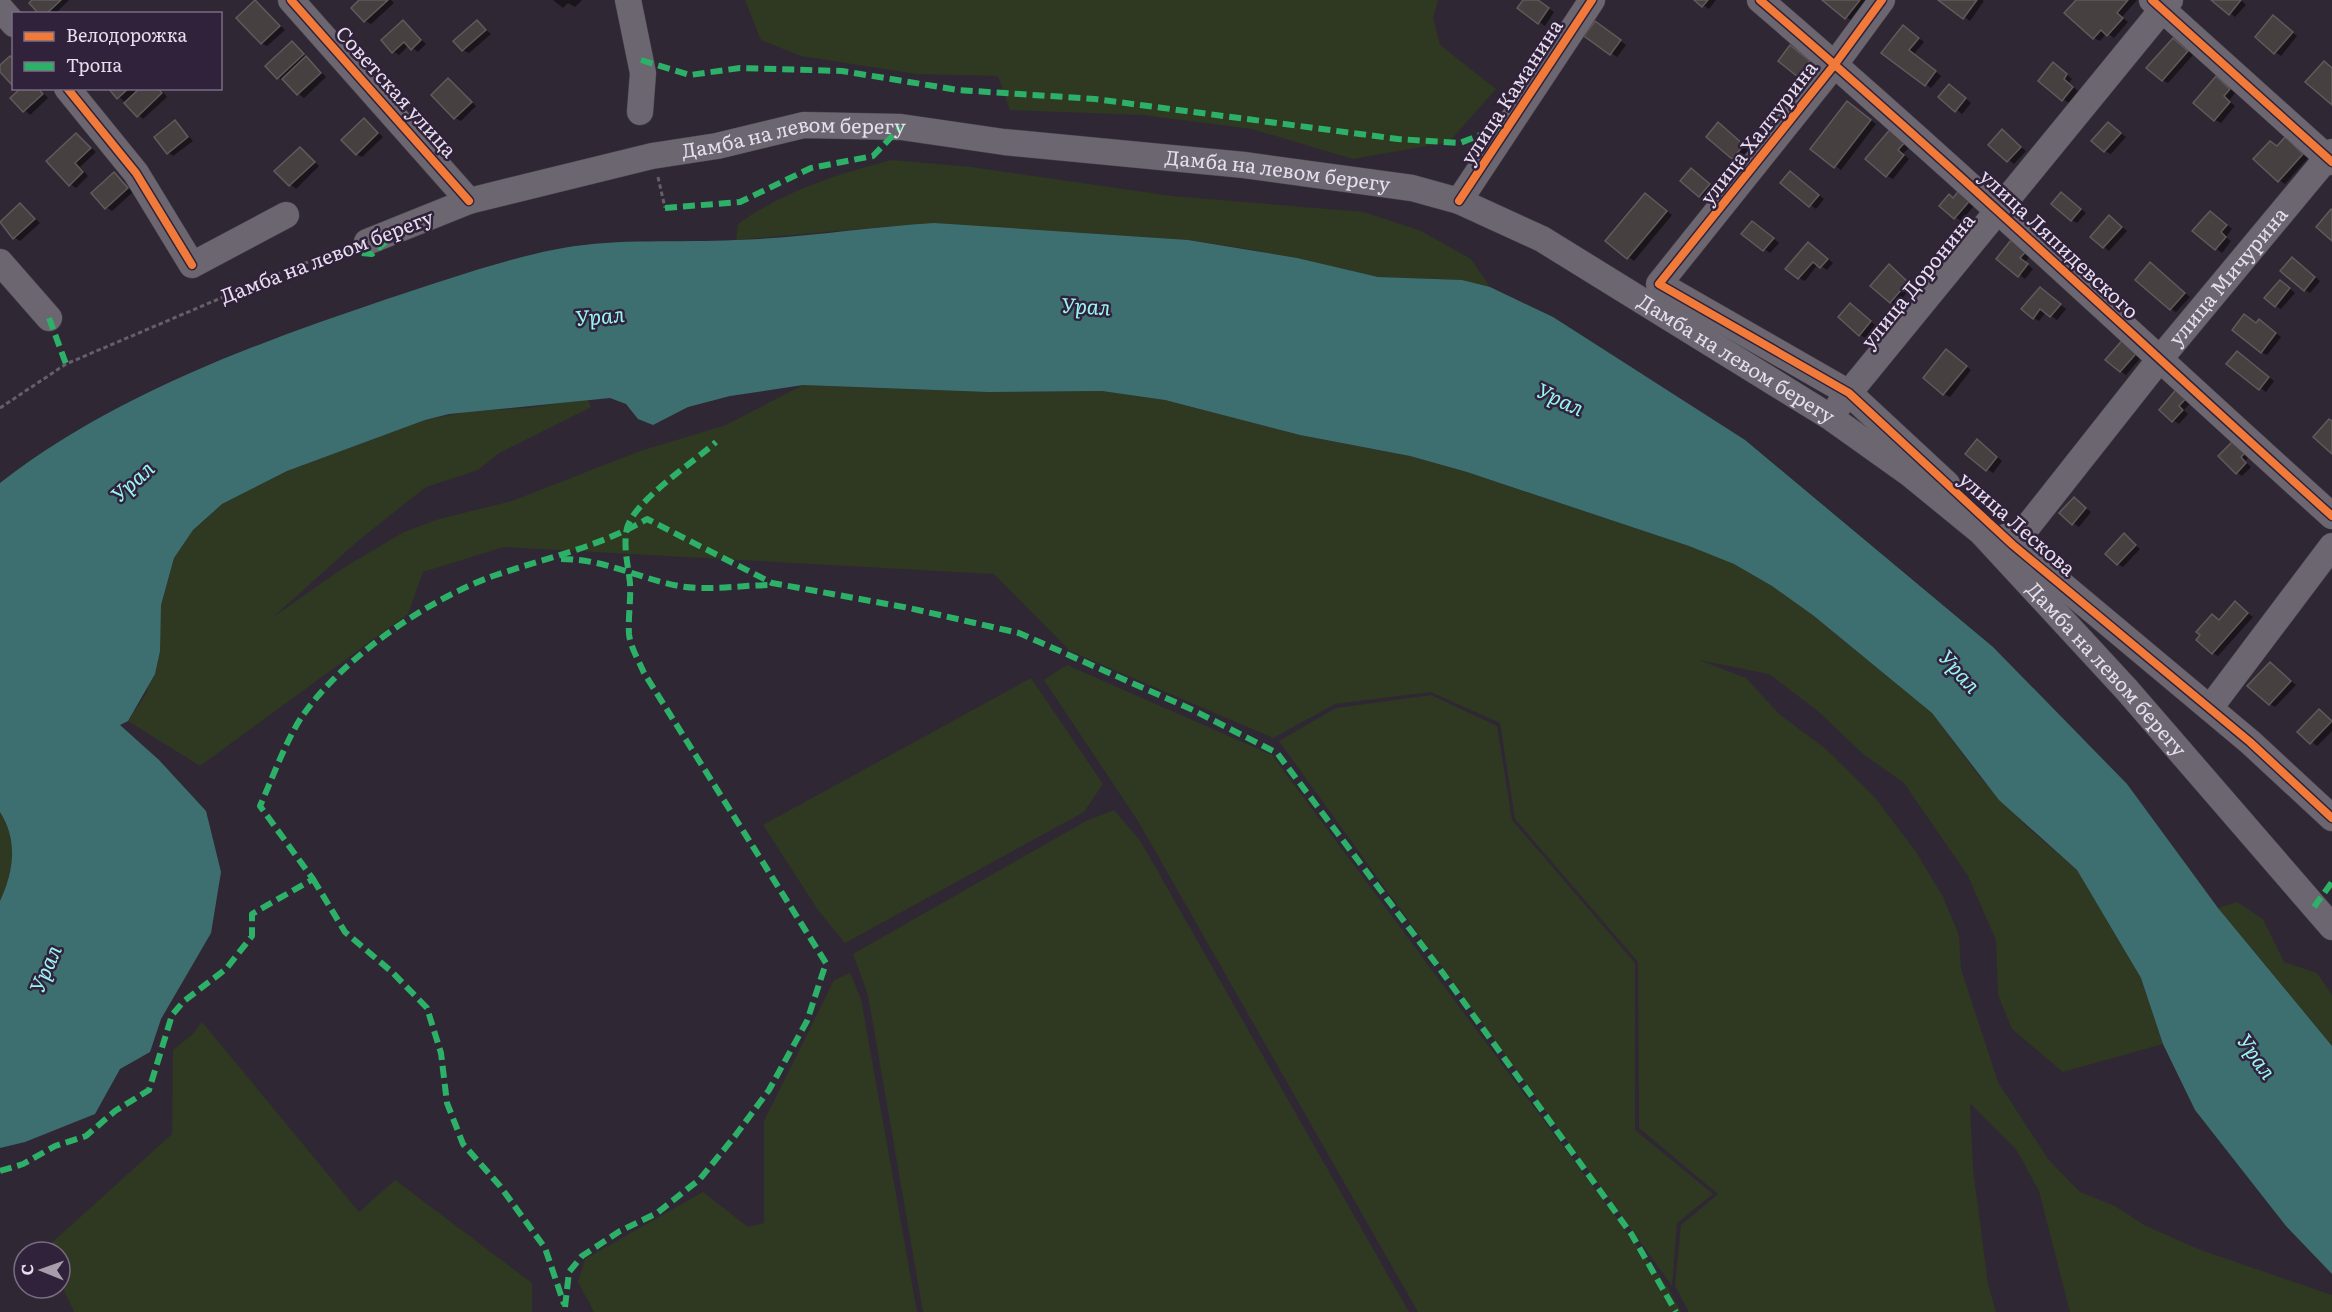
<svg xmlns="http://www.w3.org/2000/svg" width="2332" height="1312" font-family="Literata,serif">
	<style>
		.green { fill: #2f3821 }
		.water { fill: #3e6f70 }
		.shadow { fill: #0007 }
		.building { fill: #474040; stroke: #625a5a; stroke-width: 1.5 }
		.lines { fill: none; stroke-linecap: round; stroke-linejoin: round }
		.minor-casing { stroke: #48434d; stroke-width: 27 }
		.path { stroke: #655f69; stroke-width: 3; stroke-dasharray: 4.5 3; stroke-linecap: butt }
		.minor { stroke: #6b6670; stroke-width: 26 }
		.quiet { stroke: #2db169; stroke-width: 6; stroke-dasharray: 12 6; stroke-linecap: butt }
		.cycleway-casing { stroke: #30223a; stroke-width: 11 }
		.cycleway { stroke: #f17a3a; stroke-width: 8 }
		.labels { text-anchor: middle; stroke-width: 5; stroke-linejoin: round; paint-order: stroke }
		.street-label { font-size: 20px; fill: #e6dded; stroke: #30223a }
		.water-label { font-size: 21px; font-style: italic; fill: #9af6f6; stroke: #30223a }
	</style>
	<rect width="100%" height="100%" fill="#2f2834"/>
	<g class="green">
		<polygon points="745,0 1438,0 1433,18 1440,45 1496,89 1449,142 1353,159 1252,129 1143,115 1010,110 998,76 916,74 801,56 761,40"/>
		<path d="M 892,160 L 971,167 L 1172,196 L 1364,212 L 1421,231 L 1471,259 L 1490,287 L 1462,280 L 1378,277 L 1254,250 L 1188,240 L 1084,233 L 894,226 L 736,240 L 738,224 C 784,191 837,174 892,160 Z"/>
		<polygon points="803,385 988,392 1102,391 1165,400 1300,435 1410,456 1467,472 1689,546 1734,564 1772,586 1814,616 1932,713 1979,776 2026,826 2077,870 2141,978 2163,1044 2063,1072 2012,1029 1998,995 1996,940 1968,876 1904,783 1863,754 1819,712 1769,674 1699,660 1746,678 1779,714 1827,750 1876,799 1916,852 1943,897 1959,935 1961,969 1998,1082 2048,1159 2080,1192 2115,1206 2144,1225 2198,1249 2332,1295 2332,1312 2070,1312 2039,1191 2016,1149 1970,1103 1973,1169 1988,1284 1996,1312 1689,1312 1675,1286 1681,1225 1718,1194 1639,1128 1638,962 1515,819 1500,723 1431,692 1335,704 1273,738 1070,651 994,574 504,547 423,572 408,614 200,766 128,721 147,692 161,605 174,558 193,530 222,504 287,471 425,420 471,411 528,408 588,399 591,407 499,453 478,470 426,487 359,540 272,618 343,568 404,532 439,519 512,501 640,451 726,425"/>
		<polygon points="1067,665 1272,755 1667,1286 1681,1312 1418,1312 1138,821 1044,680"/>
		<polygon points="1031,678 1103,784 1084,812 845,943 818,910 763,825"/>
		<polygon points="1431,695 1497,726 1512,820 1635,963 1635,1130 1713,1194 1677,1223 1672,1286 1279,741 1336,708"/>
		<polygon points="1114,810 1141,842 1409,1312 923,1312 868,995 853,954 1086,821"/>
		<path d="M 0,812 C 18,840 14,871 0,901 Z"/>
		<polygon points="2237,902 2263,919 2284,962 2317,973 2332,995 2332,1046 2218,908"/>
		<polygon points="850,973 861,999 917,1312 594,1312 578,1282 585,1259 703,1192 748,1227 764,1223 764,1121 834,980"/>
		<polygon points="202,1022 359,1212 395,1180 532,1283 532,1312 74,1312 60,1282 60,1252 46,1252 45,1249 172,1134 173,1050 193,1034"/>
	</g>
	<path class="water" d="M 934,223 L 1188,240 L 1297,258 L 1378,277 L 1462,280 L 1490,287 L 1553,317 L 1745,440 L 1993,647 L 2127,784 L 2218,908 L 2332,1046 L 2332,1274 L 2286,1226 L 2195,1110 L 2163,1044 L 2141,978 L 2077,870 L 1999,800 L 1932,713 L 1814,616 L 1772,586 L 1734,564 L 1689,546 L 1467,472 L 1410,456 L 1300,435 L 1165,400 L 1102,391 L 988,392 L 803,385 L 730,396 L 688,407 L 653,425 L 638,419 L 626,404 L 610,398 L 449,414 L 425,420 L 287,471 L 222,504 L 193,530 L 174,558 L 161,605 L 160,651 L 155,674 L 128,721 L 120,725 L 159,760 L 206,811 L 221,872 L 211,933 L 161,1019 L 150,1052 L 120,1069 L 95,1114 L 25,1142 L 0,1148 L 0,901 C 14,871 18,840 0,812 L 0,483 C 114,395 251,345 387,299 C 442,281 507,258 563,248 C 619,238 679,243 736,240 C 802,238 868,227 934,223 Z"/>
	<g class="shadow">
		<polygon points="35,0 69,0 55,14 41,14"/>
		<polygon points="361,0 391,0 394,3 371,24 365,21"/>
		<polygon points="553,0 582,0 575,7 568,3 563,8"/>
		<polygon points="1525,0 1537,0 1554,12 1545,26 1519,8"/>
		<polygon points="1696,0 1716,0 1709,9"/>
		<polygon points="1824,0 1869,0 1852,21"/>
		<polygon points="1941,0 1982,0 1984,1 1970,21"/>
		<polygon points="2078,0 2137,0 2122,17 2128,22 2114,38 2107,33 2100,41 2094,38"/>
		<polygon points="2214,0 2241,0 2246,5 2235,17"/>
		<polygon points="255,2 285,30 267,46 261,43"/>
		<polygon points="2279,21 2297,36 2281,56 2275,52"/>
		<polygon points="403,22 426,44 418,52 409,45 399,55 393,51"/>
		<polygon points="477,22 491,34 469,53 463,50"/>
		<polygon points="1601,26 1626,45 1617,57 1586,35"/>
		<polygon points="1909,31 1924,42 1914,54 1941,76 1931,88 1884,53"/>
		<polygon points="2173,40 2193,55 2168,83 2163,80"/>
		<polygon points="292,43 326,77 304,98 278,77"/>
		<polygon points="1797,50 1815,65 1804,79 1799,75"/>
		<polygon points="2059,68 2072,79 2069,83 2078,91 2069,103 2063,99"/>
		<polygon points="2216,78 2235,93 2229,101 2235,106 2221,123 2215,120"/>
		<polygon points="449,80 476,106 461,121 455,118"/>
		<polygon points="18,88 39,88 48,98 30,115 13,98 21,90"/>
		<polygon points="110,88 160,88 167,97 143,119"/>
		<polygon points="1955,89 1971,103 1962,114 1940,97"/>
		<polygon points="1853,106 1876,124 1841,170 1812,148"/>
		<polygon points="364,120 383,137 362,157 356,154"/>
		<polygon points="175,122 193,141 173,156 168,152"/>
		<polygon points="1719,124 1749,149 1738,161 1733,158"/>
		<polygon points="2108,124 2126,137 2111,154 2105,151"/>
		<polygon points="1892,129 1912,144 1903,154 1909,159 1893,179 1887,176"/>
		<polygon points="2003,131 2026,151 2014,164 1990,144"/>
		<polygon points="77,134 96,152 80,167 88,176 76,188 70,184"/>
		<polygon points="2285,139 2308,158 2285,184 2279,180 2278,147"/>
		<polygon points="300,148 319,166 296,189 276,171"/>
		<polygon points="1697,173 1715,188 1705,199 1700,196"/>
		<polygon points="114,174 133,192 112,211 106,207"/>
		<polygon points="1796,176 1824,199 1816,209 1782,183"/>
		<polygon points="2062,194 2086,213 2077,223 2072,220"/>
		<polygon points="1651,198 1672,215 1634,261 1607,241"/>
		<polygon points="1954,199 1978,201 1961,221 1941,206"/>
		<polygon points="21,205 40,223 20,241 14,237"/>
		<polygon points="2216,216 2232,229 2226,237 2231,241 2222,253 2195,231"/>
		<polygon points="2115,220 2127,231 2109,251 2092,237"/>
		<polygon points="1758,226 1779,243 1770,253 1743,233"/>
		<polygon points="2016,237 2035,251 2025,262 2033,269 2025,279 1998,258"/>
		<polygon points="1814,247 1833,263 1827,270 1818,264 1805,281 1799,278"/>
		<polygon points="2298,262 2320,281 2310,293 2305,290"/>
		<polygon points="1890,266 1913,286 1896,305 1890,302"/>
		<polygon points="2156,268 2190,297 2176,312 2171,309"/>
		<polygon points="2286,285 2295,293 2281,309 2276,306"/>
		<polygon points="2046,292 2066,309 2057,320 2046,312 2039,321 2034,318"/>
		<polygon points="1856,308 1876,326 1866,338 1860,335"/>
		<polygon points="2265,324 2281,337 2267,355 2261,352 2257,325"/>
		<polygon points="2132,342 2145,353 2126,375 2120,371"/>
		<polygon points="1952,355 1971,370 1950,397 1944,394"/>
		<polygon points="2243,356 2274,381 2266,392 2228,364"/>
		<polygon points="2180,388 2194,399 2184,410 2188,414 2179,424 2173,420"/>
		<polygon points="2237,439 2253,453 2245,461 2251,467 2242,476 2237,472"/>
		<polygon points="1983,445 2002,461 1993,473 1967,454"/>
		<polygon points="2074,499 2091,512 2079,527 2073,523"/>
		<polygon points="2124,535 2140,549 2123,567 2118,564"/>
		<polygon points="2235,603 2253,617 2218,656 2213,653 2212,616 2220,621"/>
		<polygon points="2270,663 2296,685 2275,707 2270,704"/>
		<polygon points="2320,711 2332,721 2332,731 2317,746 2300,732"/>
	</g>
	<g class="building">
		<polygon points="32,0 61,0 46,14 39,14 29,3"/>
		<polygon points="255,0 280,26 261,44 236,18"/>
		<polygon points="359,0 388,0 364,22 351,8"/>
		<polygon points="1523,0 1538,0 1549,8 1538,24 1517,8"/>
		<polygon points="1694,0 1708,0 1702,7"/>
		<polygon points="1822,0 1860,0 1845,19"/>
		<polygon points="1938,0 1977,0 1963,19"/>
		<polygon points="2076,0 2128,0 2117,13 2123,18 2107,36 2101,30 2093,39 2064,13"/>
		<polygon points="2211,0 2241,0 2229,15"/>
		<polygon points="2273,15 2293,32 2274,54 2255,37"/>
		<polygon points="403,20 421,40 411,50 404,42 392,53 381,40"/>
		<polygon points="477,20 486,30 462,51 453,41"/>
		<polygon points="1595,21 1621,40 1610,55 1584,36"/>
		<polygon points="1903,25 1919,38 1909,50 1936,71 1925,86 1881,53"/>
		<polygon points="2173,38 2188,51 2162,81 2146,68"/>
		<polygon points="292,41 304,54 277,79 265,66"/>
		<polygon points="1790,45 1810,61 1798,77 1778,61"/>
		<polygon points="10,56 14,60 14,87 0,72 0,65"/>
		<polygon points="306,56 321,73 297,95 282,79"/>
		<polygon points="2324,61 2332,68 2332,105 2305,82"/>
		<polygon points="2053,62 2067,74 2064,79 2073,87 2062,101 2038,81"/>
		<polygon points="2216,76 2230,89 2224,96 2230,102 2214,121 2193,103"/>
		<polygon points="448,78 472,102 454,119 431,95"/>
		<polygon points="1949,84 1966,98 1955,112 1938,97"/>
		<polygon points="21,88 38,88 43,94 23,112 10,98"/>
		<polygon points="108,88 129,88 117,99"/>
		<polygon points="140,88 158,88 162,93 137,117 124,103"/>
		<polygon points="1847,101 1871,120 1834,168 1810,149"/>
		<polygon points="364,118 378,133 356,155 341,140"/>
		<polygon points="175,120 188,137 167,154 154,137"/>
		<polygon points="1718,122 1744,145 1732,159 1706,137"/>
		<polygon points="2108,122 2121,133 2104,152 2091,141"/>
		<polygon points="1892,127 1907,140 1898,150 1904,155 1886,177 1865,159"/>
		<polygon points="2002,129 2021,147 2007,162 1988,145"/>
		<polygon points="76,133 91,148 75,163 83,172 69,186 46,161"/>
		<polygon points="2285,137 2303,154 2278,182 2253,159 2270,141 2277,146"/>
		<polygon points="300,147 315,162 289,186 274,171"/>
		<polygon points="1691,168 1710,184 1699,197 1680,181"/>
		<polygon points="1790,171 1819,195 1809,207 1780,183"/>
		<polygon points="114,172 128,188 105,209 91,193"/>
		<polygon points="1962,187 1973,197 1954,219 1939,206 1949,194 1953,198"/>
		<polygon points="2061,192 2081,209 2071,221 2051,204"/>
		<polygon points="1645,193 1667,211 1627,259 1605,241"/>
		<polygon points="20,203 35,219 13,239 0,222"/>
		<polygon points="2331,209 2332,210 2332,241 2316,227"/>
		<polygon points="2210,211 2227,225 2221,232 2226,237 2215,250 2192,231"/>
		<polygon points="2109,215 2122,227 2103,248 2090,237"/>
		<polygon points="1752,221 1774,238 1763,251 1741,234"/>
		<polygon points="2015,235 2030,247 2020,258 2028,264 2018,277 1996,259"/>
		<polygon points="1808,242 1828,259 1820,268 1813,262 1798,279 1785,269"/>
		<polygon points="2292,257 2315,277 2304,291 2280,271"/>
		<polygon points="2150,262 2185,293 2170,310 2135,280"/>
		<polygon points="1889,264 1908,282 1890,303 1870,286"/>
		<polygon points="2280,280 2290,288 2275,307 2264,298"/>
		<polygon points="2040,287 2061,304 2050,317 2040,309 2033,319 2021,309"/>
		<polygon points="1850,303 1871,321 1859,336 1838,317"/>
		<polygon points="2244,314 2256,323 2259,319 2276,333 2261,353 2232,330"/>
		<polygon points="2126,336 2140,349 2120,372 2105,360"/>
		<polygon points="1946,349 1967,366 1943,395 1923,378"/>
		<polygon points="2237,351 2269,377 2259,390 2226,364"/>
		<polygon points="2179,386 2189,395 2179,406 2183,410 2172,422 2159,410"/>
		<polygon points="2329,419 2332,421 2332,454 2313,437"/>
		<polygon points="2237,437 2249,449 2241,457 2246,463 2236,474 2218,456"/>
		<polygon points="1977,439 1997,457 1986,471 1965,454"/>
		<polygon points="2074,497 2086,508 2072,525 2059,513"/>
		<polygon points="2124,533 2136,545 2117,565 2105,554"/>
		<polygon points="2235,601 2248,613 2212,654 2196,640 2200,635 2196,632 2212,614 2219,620"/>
		<polygon points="2270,662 2291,681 2269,705 2247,686"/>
		<polygon points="2319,709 2332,721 2310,744 2297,732"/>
	</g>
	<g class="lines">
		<defs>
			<g id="minor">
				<polyline points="291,0 469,201"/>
				<polyline points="628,0 643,73 640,112"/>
				<path d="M 1760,0 C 1955,167 2141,344 2332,516"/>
				<polyline points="1882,0 1835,64 1659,284 1849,393 1947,484"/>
				<polyline points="2152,0 2332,162"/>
				<polyline points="0,8 14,24"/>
				<polyline points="67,88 136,173 192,265 286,215"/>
				<polyline points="1459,201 1592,0"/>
				<path id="s1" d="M 367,242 L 469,201 L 652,156 L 717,146 L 804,125 L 901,127 L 1004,142 L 1244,165 L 1412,188 L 1459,201 L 1542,239 L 1830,417 L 1910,474 L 1981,532 L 2127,690 L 2332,927"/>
				<polyline points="0,262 49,318"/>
				<polyline points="1839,405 2170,0"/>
				<polyline points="2005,537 2250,742 2332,818"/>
				<path id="s2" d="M 2013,545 L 2159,360 L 2332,152"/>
				<polyline points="2210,708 2332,546"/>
			</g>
		</defs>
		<use href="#minor" class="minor-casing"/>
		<g class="path">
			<polyline points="658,177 665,208"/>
			<polyline points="0,408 66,364 296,266 348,249"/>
		</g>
		<use href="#minor" class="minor"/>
		<g class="quiet">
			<polyline points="641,60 690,75 740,68 842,71 958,90 1095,99 1398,139 1460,143 1508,124"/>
			<polyline points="665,208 740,202 811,168 873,156 901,127"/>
			<polyline points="344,251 372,254 399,230"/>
			<polyline points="49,318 66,364"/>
			<path d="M 561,559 C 605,559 637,578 679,586 C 709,591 742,585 773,585"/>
			<polyline points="313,879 345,932 392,972 427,1008 441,1053 447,1103 463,1144 500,1186 545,1248 564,1304"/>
			<polyline points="2314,907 2332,882"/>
			<path d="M 0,1171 L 23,1164 L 55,1146 L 86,1136 L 115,1111 L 149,1090 L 172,1015 L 184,1001 L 226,969 L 252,936 L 252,914 L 313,879 L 260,806 C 272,779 287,738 303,715 C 344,657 427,600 493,576 C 546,558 599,547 647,519 L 772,583 L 909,608 L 1019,633 L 1193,710 L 1277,753 L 1437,965 L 1632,1235 L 1676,1312"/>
			<path d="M 565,1307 L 569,1272 L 582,1256 L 620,1231 L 657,1213 L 700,1179 L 735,1136 L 769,1090 L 807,1021 L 826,963 L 644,673 C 639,661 630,646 629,634 C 628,617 631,600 630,583 C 628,564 623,547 627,528 C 635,500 694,462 716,442"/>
		</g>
		<defs>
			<g id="cycleway">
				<polyline points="291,0 469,201"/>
				<path d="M 1760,0 C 1955,167 2141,344 2332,516"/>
				<polyline points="1882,0 1835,64 1659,284 1849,393 2013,545 2250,742 2332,818"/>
				<polyline points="2152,0 2332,162"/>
				<polyline points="67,88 136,173 192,265"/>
				<polyline points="1459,201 1592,0"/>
			</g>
		</defs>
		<use href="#cycleway" class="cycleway-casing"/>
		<use href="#cycleway" class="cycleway"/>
	</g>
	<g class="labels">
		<g class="street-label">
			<text transform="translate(396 92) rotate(48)" y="7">Советская улица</text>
			<text transform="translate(1512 92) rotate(-57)" y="7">улица Каманина</text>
			<text transform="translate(1759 133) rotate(-52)" y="7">улица Халтурина</text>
			<text dy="7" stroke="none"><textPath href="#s1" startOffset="442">Дамба на левом берегу</textPath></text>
			<text dy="7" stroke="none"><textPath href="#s1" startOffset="930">Дамба на левом берегу</textPath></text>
			<text transform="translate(2059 244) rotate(43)" y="7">улица Ляпидевского</text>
			<text transform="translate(327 257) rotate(-21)" y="7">Дамба на левом берегу</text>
			<text dy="7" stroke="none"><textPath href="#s2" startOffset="344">улица Мичурина</textPath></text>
			<text transform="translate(1918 281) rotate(-51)" y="7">улица Доронина</text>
			<text dy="7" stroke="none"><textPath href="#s1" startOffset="1434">Дамба на левом берегу</textPath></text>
			<text transform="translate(2017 524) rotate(41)" y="7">улица Лескова</text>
			<text dy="7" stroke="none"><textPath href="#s1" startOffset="1920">Дамба на левом берегу</textPath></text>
		</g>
		<g class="water-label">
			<text transform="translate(1086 307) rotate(3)" y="7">Урал</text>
			<text transform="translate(600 317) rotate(-5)" y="7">Урал</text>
			<text transform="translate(1560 400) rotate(25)" y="7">Урал</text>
			<text transform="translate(133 482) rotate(-42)" y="7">Урал</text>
			<text transform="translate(1959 672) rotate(48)" y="7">Урал</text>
			<text transform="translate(46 969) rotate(-67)" y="7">Урал</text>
			<text transform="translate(2256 1057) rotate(55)" y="7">Урал</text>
		</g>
	</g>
	<rect x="12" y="12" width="210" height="78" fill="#30223a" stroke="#796d82" stroke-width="1.5"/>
	<rect x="24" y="32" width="30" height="9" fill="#f17a3a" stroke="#796d82" stroke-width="1.5"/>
	<text x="66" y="42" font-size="18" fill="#e6dded">Велодорожка</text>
	<rect x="24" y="62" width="30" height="9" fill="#2db169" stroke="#796d82" stroke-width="1.5"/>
	<text x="66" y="72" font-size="18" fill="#e6dded">Тропа</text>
	<g transform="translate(42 1270) rotate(271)"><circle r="28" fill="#30223a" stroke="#796d82" stroke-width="1.5"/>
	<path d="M0-4.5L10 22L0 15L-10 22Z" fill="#a69eac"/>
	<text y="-9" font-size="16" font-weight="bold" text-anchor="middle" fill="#e6dded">С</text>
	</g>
</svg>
